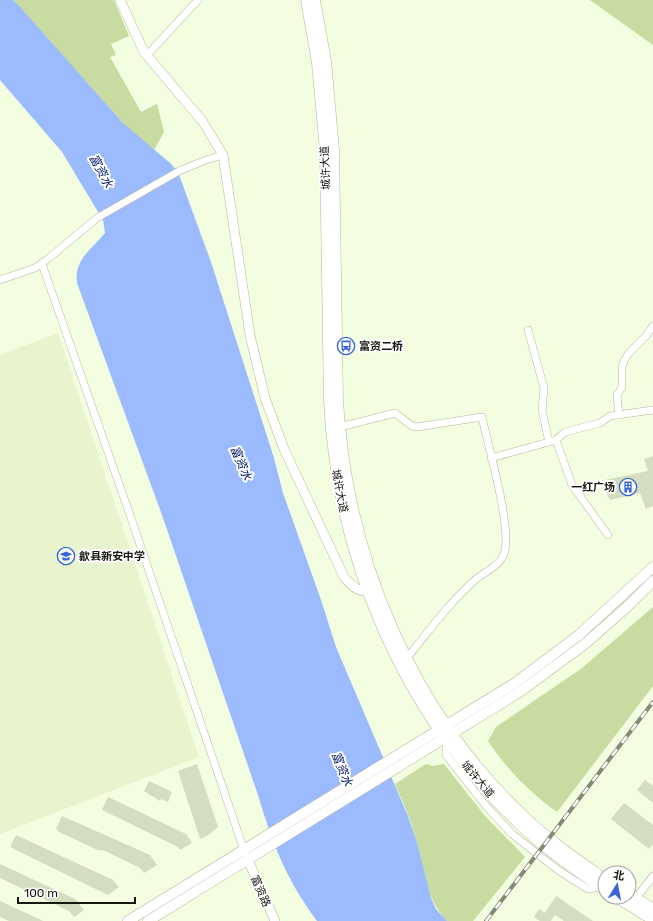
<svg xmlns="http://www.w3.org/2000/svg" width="653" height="921" font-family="Rubik,'Noto Sans SC',sans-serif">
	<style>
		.built { fill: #e7f4ce }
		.green { fill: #c8dba0 }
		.water { fill: #9bbbfe }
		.building { fill: #d3ddc0 }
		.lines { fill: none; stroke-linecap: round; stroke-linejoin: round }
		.minor-casing { stroke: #afb89b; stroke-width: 8 }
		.tertiary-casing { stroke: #afb89b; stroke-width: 10 }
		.secondary-casing { stroke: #afb89b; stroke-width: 11 }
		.minor { stroke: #fff; stroke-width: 7 }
		.tertiary { stroke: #fff; stroke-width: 9 }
		.secondary { stroke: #fff; stroke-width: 10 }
		.rail-casing { stroke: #838a76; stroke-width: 4 }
		.rail { stroke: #fff; stroke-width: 2.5; stroke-dasharray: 8; stroke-linecap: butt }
		.labels { text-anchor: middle; stroke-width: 4; stroke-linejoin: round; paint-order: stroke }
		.street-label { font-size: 11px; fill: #16190f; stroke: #fff }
		.poi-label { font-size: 11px; font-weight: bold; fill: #16190f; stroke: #fff; text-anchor: start }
		.water-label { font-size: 12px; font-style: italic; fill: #08206a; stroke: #fff }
	</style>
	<rect width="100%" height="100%" fill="#f3fddf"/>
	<polygon class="built" points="58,333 199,757 0,834 0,355"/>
	<g class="green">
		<polygon points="13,0 114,0 129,36 111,44 116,55 110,57 141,112 157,104 164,132 154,150 123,123"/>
		<polygon points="590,0 653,0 653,45"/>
		<path d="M 653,607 L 653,686 L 557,812 C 529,792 507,769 488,741 L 496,727 L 582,668 Z"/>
		<path d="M 426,764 L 433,766 L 444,764 L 485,816 L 525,857 L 473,921 L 447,921 C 424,896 424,869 416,839 C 411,820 403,802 395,784 Z"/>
	</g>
	<path class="water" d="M 0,0 L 13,0 L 21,8 L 123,123 L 170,163 L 178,172 L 211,262 L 274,458 L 283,493 L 321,600 L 336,647 L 408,816 L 416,839 L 431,898 L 436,909 L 447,921 L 317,921 C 286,879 273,845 258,795 L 162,515 L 77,283 C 74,259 92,249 105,233 L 103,220 L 62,152 L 0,80 Z"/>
	<g class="building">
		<polygon points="653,456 653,506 646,509 640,493 610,500 600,481 648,471 644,459"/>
		<polygon points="197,764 218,827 207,836 200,839 178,771"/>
		<polygon points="645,780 653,786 653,803 637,790"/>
		<polygon points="149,781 172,792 168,802 161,799 160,801 144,791"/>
		<polygon points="108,797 186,834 192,843 180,850 178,847 102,810"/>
		<polygon points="624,803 653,825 653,844 649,849 611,819"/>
		<polygon points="62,816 150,855 157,865 144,873 140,868 105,851 101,850 100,851 59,832 56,829"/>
		<polygon points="16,835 113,880 119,887 108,895 10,847"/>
		<polygon points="0,864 75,899 84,910 74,917 69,911 0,878"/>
		<polygon points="556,896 593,921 564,921 555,915 551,921 540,921 534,917 539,909 545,913"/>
		<polygon points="0,901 43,921 9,921 0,917"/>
	</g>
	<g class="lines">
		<defs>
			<g id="minor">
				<polyline points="147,55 198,0"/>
				<polyline points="42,264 131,518 245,853"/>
				<polyline points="0,280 35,268 49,258 97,218 179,171 206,160 223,155"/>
				<polyline points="528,330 544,388 542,410 549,442"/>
				<polyline points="619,415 617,395 622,387 622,367 624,361 629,353 646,336 653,326"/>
				<path d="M 340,427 L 395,413 L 412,426 L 417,427 L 482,417 C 488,446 513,530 504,554 C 500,566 484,572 475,580 C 449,603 429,631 407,658"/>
				<polyline points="556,440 572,485 608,535"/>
				<polyline points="491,458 556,440 565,432 600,423 610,416 653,410"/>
				<polyline points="446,739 446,755 486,806 512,834 558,870 588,889 600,887"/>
				<polyline points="634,901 653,876"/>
			</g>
			<g id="tertiary">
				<path d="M 120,0 L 144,52 L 203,122 L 223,155 L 250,335 L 265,398 L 284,449 L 344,577 C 353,587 360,595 374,589"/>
				<polyline points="248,860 275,921"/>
			</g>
			<g id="secondary">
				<path d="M 306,0 L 317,63 L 325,151 L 329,401 C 337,559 403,714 519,824 C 545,849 575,870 605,890"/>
				<path d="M 315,0 L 326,61 L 334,150 L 338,401 C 347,556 411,711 526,818 C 550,841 578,860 605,879"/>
				<polyline points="629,894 653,909"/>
				<polyline points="616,897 653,920"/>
				<polyline points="128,921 515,683 579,635 653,567"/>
				<polyline points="148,921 521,691 586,643 628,606 653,581"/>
			</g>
		</defs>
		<use href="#minor" class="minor-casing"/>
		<use href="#tertiary" class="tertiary-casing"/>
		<use href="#secondary" class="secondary-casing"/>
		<use href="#minor" class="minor"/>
		<use href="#tertiary" class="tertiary"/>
		<use href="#secondary" class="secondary"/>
		<defs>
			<polyline id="rail" points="486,921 653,702"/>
		</defs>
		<use href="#rail" class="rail-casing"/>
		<use href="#rail" class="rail"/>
	</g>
	<defs>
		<symbol id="bus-ring" viewBox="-11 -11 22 22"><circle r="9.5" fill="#fff" stroke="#3a67d8" stroke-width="1.5"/><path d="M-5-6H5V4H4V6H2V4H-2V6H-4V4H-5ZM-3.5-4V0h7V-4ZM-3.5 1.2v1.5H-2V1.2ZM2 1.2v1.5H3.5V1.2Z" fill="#3a67d8"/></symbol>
		<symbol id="building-ring" viewBox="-11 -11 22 22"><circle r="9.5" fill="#fff" stroke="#3a67d8" stroke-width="1.5"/><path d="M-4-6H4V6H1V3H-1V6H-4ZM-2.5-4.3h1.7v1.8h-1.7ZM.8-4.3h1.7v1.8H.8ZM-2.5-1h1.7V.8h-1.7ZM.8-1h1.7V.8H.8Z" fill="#3a67d8"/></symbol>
		<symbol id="school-ring" viewBox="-11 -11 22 22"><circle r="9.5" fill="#fff" stroke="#3a67d8" stroke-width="1.5"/><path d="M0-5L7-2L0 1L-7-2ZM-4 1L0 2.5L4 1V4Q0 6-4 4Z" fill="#3a67d8"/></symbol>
	</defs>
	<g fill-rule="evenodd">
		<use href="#bus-ring" x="336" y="336" width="20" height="20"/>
		<use href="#building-ring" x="618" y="477" width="20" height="20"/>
		<use href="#school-ring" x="56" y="546" width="20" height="20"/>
	</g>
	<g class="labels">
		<g class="street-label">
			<text transform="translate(325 168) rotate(-92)" y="4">城许大道</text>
			<text transform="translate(340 491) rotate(79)" y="4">城许大道</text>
			<text transform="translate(478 779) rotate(50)" y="4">城许大道</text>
			<text transform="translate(261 891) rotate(66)" y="4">富资路</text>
		</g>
		<g class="poi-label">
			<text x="359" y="350">富资二桥</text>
			<text x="615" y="491" text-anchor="end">一红广场</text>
			<text x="79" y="560">歙县新安中学</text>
		</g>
		<g class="water-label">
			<text transform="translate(101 171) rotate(62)" y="4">富资水</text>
			<text transform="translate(241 463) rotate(67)" y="4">富资水</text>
			<text transform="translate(342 769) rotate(68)" y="4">富资水</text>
		</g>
	</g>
	<g transform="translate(617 885) rotate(10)"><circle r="19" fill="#ffffff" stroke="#a2a39f"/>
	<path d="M0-3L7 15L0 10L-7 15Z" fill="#3a67d8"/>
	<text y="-6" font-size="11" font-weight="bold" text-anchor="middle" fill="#16190f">北</text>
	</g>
	<path d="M18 897v6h117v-6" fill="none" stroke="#16190f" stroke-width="2"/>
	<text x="24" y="897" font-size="12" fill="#16190f" stroke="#ffffff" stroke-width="3" paint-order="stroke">100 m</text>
</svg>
